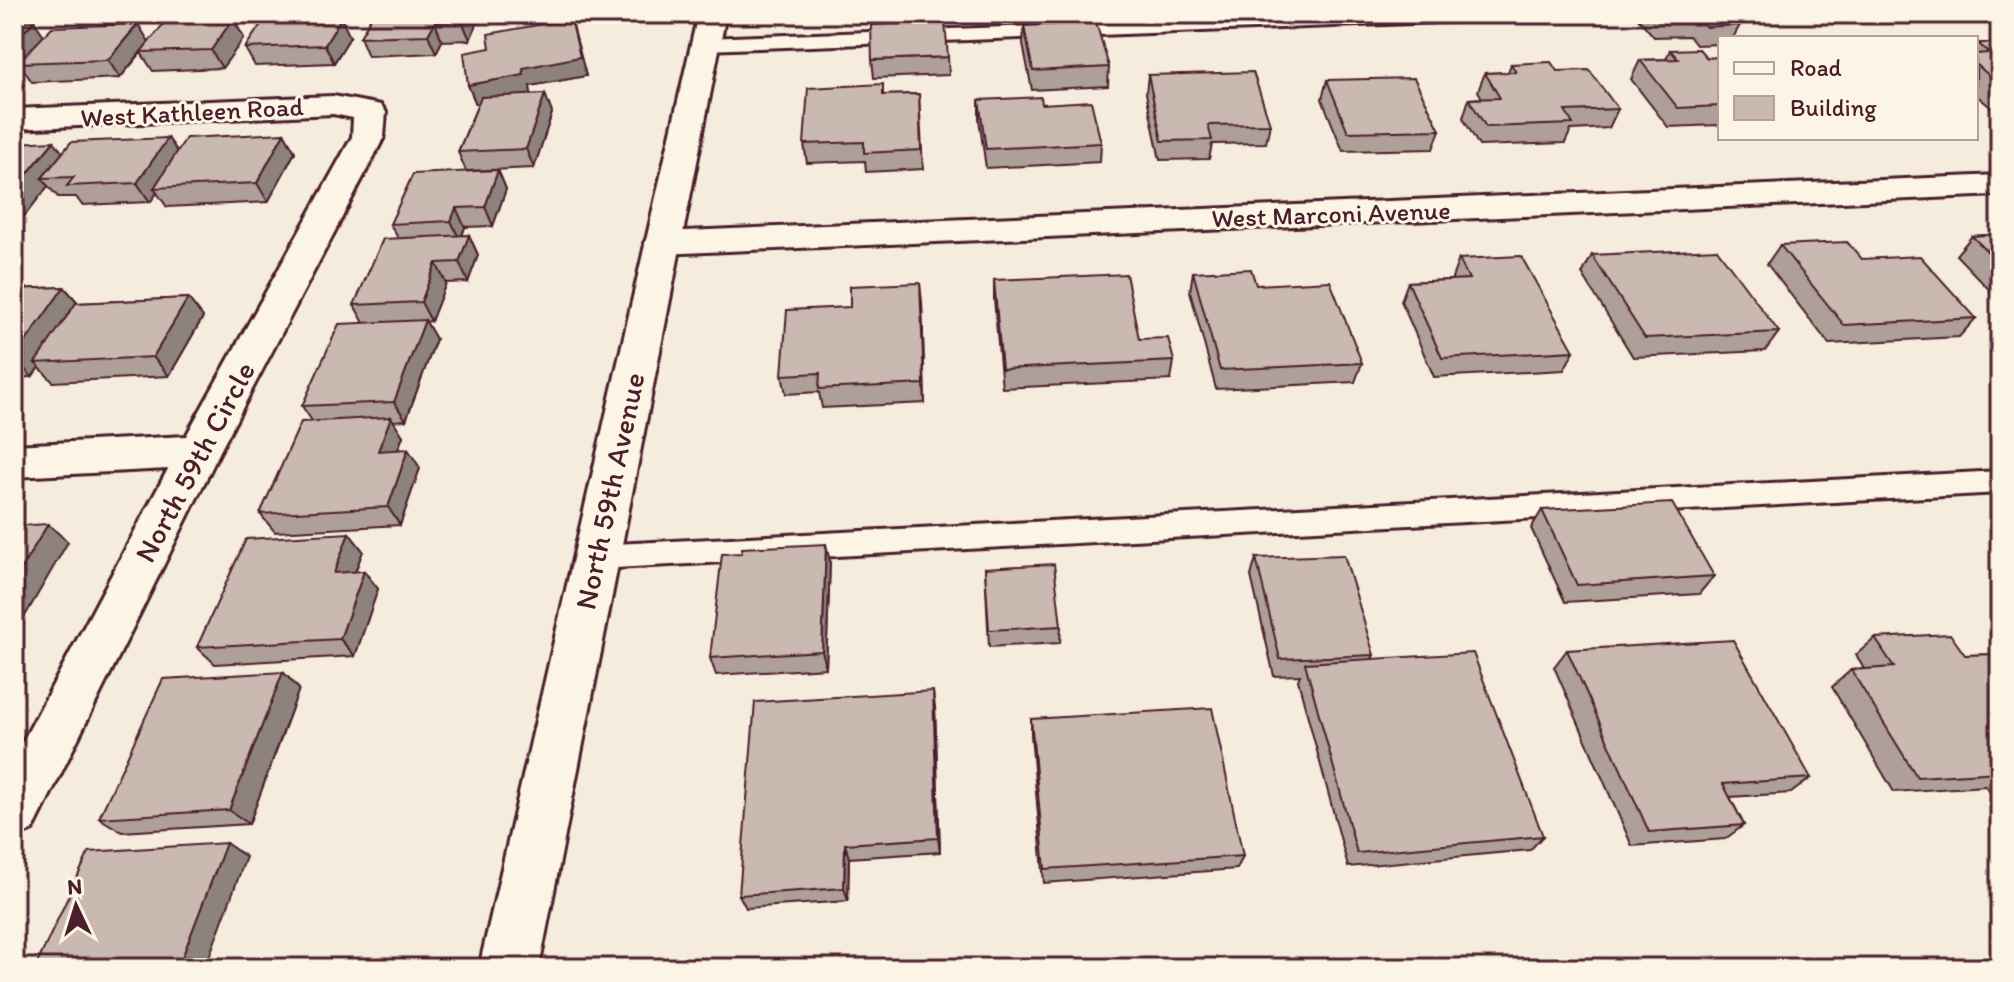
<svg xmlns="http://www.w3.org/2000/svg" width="2014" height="982" font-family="Itim,sans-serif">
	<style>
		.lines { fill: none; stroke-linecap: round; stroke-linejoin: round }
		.lane-casing { stroke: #4a1f2b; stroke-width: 6 }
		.street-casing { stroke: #4a1f2b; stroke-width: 6 }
		.secondary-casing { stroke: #4a1f2b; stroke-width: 6 }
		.lane { fill: #fcf5e5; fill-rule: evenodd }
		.street { fill: #fcf5e5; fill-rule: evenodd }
		.secondary { fill: #fcf5e5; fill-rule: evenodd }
		.wall { fill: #ae9f98; stroke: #4a1f2b; stroke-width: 2 }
		.shaded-wall { fill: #8d827c; stroke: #4a1f2b; stroke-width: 2 }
		.building { fill: #cab9b1; stroke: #4a1f2b; stroke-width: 2 }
		.labels { text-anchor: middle; stroke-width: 6; stroke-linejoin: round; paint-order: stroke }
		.far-street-label { font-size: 26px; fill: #4a1f2b; stroke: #fcf5e5 }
		.street-label { font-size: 30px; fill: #4a1f2b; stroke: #fcf5e5 }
	</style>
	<rect width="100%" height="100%" fill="#f5ecde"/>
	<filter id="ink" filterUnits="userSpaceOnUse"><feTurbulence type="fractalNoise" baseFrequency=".0125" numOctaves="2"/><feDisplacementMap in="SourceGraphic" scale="16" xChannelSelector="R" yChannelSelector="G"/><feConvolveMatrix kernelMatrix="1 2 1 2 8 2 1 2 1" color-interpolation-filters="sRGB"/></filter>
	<g filter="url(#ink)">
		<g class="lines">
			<defs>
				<g id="lane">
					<polygon points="1367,14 1525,14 1516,19 705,50 696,44 705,38"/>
					<polygon points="2000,471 2000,493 596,569 586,565 581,557 586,549 596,545"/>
				</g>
				<g id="street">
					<polygon points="333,96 381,105 386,112 384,137 220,451 33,830 14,838 14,758 168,469 14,477 14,445 186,436 352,137 353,118 333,114 14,129 14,109"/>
					<polygon points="2000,175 2000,195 662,254 649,251 644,243 649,235 662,232"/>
				</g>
				<polygon id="secondary" points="698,14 726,14 539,968 479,968"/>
			</defs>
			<use href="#lane" class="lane-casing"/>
			<use href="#street" class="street-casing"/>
			<use href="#secondary" class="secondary-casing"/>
			<use href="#lane" class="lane"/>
			<use href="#street" class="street"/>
			<use href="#secondary" class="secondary"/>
		</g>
		<g class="wall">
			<polygon points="373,14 480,17 470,40 442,41 436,53 368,56 360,37"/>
			<polygon points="1639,14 1729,14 1740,25 1733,38 1720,38 1720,44 1696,45 1689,36 1654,37 1637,17"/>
			<polygon points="233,19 244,38 222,68 153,71 141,53 120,78 32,82 22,67 14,75 14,22 44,36 149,42"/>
			<polygon points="571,19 586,76 530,86 531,94 524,95 545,94 552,113 534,168 466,171 458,152 478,104 476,104 468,85 490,48"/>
			<polygon points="1024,26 1109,67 1108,86 1032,90 1023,44"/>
			<polygon points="350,37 334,63 255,66 245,48"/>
			<polygon points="1978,43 2000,43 2000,115 1976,95 1976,46"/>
			<polygon points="1670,50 1707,58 1720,57 1720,126 1719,125 1668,127 1631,79 1640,60 1666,59"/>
			<polygon points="948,57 949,75 874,78 872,60"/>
			<polygon points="1511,64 1557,71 1618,109 1609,128 1571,130 1565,143 1479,146 1463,118 1469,99 1482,98 1478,91 1485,73 1508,72"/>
			<polygon points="1148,75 1270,124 1266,143 1212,144 1209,159 1160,160 1146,93"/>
			<polygon points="1327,80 1440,130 1433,149 1343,151 1322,99"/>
			<polygon points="919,94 923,169 866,172 865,161 807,163 804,144 884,95"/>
			<polygon points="979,100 1042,104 1101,143 1100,162 986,168 979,119"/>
			<polygon points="284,133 295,152 268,202 167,207 157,193 150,202 82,205 76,197 58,197 48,186 22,219 14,219 14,143 63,153 168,138 178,152"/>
			<polygon points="498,170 506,189 493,226 465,227 462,236 469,235 478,255 468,282 446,283 431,321 426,322 436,339 406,420 393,421 403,436 398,450 420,468 400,525 275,532 260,514 312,421 302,406 364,323 354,305 398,238 390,224"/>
			<polygon points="2000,234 2000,301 1956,255 1972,236"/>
			<polygon points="1780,245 1862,259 1976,318 1959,337 1829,344 1767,264"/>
			<polygon points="1592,255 1779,332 1765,351 1633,357 1582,274"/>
			<polygon points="1459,259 1574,351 1564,370 1434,377 1401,301 1408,282 1452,280 1452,278"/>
			<polygon points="1193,272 1256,285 1362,363 1355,382 1216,389 1190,291"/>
			<polygon points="994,280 1139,339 1174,361 1171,380 1002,388 994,299"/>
			<polygon points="64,287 78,303 188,298 203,317 169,376 53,382 39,367 32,377 14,378 14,289"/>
			<polygon points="922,302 925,403 822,408 819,392 786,394 782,375 850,307"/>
			<polygon points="1542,510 1714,576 1699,594 1565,602 1531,528"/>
			<polygon points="349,533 363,551 355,572 364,571 378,589 355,656 215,664 197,647"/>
			<polygon points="1256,558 1374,655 1372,659 1543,836 1530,850 1348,867 1298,680 1300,675 1274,676 1251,576"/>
			<polygon points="830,562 826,668 716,675 710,658"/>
			<polygon points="985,568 1061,626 1060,643 989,647"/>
			<polygon points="1875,638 1965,655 2000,654 2000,808 1986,786 1894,792 1832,687 1851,670 1864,669 1856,655"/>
			<polygon points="1567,650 1811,778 1791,793 1730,797 1744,825 1725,839 1632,846 1554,667"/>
			<polygon points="283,672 299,689 249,824 122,832 99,818"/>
			<polygon points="935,707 940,852 849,858 848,901 746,908 739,895"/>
			<polygon points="1031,719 1243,856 1237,869 1044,883 1031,735"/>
		</g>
		<g class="shaded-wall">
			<polygon points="466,14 479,14 480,17 470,40 462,21"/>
			<polygon points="341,18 350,37 334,63 325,45"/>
			<polygon points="233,19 244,38 222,68 211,50"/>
			<polygon points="571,19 586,76 530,86 531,94 476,104 468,85 523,68"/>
			<polygon points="34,21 47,40 18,63 22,67 14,75 14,42"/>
			<polygon points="435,22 442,41 436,53 428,35"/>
			<polygon points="138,24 149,42 120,78 108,60"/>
			<polygon points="545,94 552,113 534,168 526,149"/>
			<polygon points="284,133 295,152 268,202 257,183"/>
			<polygon points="168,138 181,157 154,188 157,193 150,202 137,183"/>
			<polygon points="54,141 68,160 42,178 48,186 22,219 14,209 14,190"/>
			<polygon points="498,170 506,189 493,226 485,207"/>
			<polygon points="456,208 465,227 460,240 451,221"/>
			<polygon points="469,235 478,255 468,282 459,262"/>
			<polygon points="436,263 446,283 431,321 421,302"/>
			<polygon points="920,283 922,302 925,403 924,384"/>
			<polygon points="64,287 81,306 35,363 39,367 32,377 14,358"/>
			<polygon points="188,298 203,317 169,376 153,357"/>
			<polygon points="425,320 436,339 406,420 394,402"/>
			<polygon points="391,417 403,436 390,469 378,451"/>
			<polygon points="408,449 420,468 400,525 388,507"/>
			<polygon points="48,524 68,542 14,635 14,580"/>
			<polygon points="349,533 363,551 348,590 334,573"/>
			<polygon points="826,544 830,562 826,668 822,651"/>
			<polygon points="364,571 378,589 355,656 340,639"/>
			<polygon points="283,672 299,689 249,824 229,810"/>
			<polygon points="933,691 935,707 940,852 938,838"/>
			<polygon points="226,843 246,857 205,968 178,968"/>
			<polygon points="845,844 849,858 848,901 844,888"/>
		</g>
		<g class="building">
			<polygon points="373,14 466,14 462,21 435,22 428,35 360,37"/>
			<polygon points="1659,14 1729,14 1740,25 1706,27 1698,18 1663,19"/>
			<polygon points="341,18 325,45 245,48 263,21"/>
			<polygon points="233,19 211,50 141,52 165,22"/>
			<polygon points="571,19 580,57 523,68 524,75 468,85 464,53 490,48 488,34"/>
			<polygon points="34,21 14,42 14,22"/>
			<polygon points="945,22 948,57 872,60 871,25"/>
			<polygon points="1096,22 1109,67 1033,71 1024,26"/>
			<polygon points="138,24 108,60 18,63 52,27"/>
			<polygon points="1978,43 2000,43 2000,85 1976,64 1976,54 1989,53"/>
			<polygon points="1699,49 1707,58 1720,57 1720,106 1678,108 1640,60 1678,59 1670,50"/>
			<polygon points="1551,62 1557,71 1589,70 1618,109 1565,111 1573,124 1486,127 1469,99 1500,98 1485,73 1516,72 1511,64"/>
			<polygon points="1253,72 1270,124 1208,125 1212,140 1162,141 1148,75"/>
			<polygon points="1414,78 1440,130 1348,132 1327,80"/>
			<polygon points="883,84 883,95 919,94 921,150 864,153 864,142 804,144 808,88"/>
			<polygon points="545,94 526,149 458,152 481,97"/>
			<polygon points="1041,97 1042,104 1091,101 1101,143 986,149 979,100"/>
			<polygon points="284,133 257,183 154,188 186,138"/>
			<polygon points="168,138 137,183 67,186 74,177 42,178 71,142"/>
			<polygon points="54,141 14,190 14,143"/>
			<polygon points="498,170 485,207 456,208 451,221 390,224 413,174"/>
			<polygon points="2000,234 2000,264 1972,236"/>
			<polygon points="469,235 459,262 436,263 421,302 354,305 383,239"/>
			<polygon points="1847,242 1862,259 1920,256 1976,318 1844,325 1780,245"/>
			<polygon points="1717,249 1779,332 1645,338 1592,255"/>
			<polygon points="1521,256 1574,351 1442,358 1408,282 1469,279 1459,259"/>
			<polygon points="1251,269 1256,285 1330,281 1362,363 1220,370 1193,272"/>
			<polygon points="1126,274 1139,339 1168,338 1174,361 1002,369 994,280"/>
			<polygon points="920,283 924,384 819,389 820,373 782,375 787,310 850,307 850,286"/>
			<polygon points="64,287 14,358 14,289"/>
			<polygon points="188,298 153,357 35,363 76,303"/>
			<polygon points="425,320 394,402 302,406 339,324"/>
			<polygon points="391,417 378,451 408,449 388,507 260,514 301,422"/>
			<polygon points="1672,503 1714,576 1577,585 1542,510"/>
			<polygon points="48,524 14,580 14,526"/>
			<polygon points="349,533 334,573 364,571 340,639 197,647 246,539"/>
			<polygon points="826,544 822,651 710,658 722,554 742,553 742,548"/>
			<polygon points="1344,555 1374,655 1280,659 1256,558"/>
			<polygon points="1054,564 1061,626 989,630 985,568"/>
			<polygon points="1950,634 1965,655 2000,654 2000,772 1917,777 1851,670 1894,667 1875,638"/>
			<polygon points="1733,640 1811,778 1723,784 1744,825 1649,832 1567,650"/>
			<polygon points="1473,653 1543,836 1357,853 1305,663"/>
			<polygon points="283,672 229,810 99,818 163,679"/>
			<polygon points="933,691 938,838 845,844 844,888 739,895 755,702"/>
			<polygon points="1212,708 1243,856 1045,869 1031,719"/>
			<polygon points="226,843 178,968 35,968 89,852"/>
		</g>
	</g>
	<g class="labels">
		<g class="far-street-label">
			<text transform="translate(192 112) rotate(-3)" y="9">West Kathleen Road</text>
			<text transform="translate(1331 214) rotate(-2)" y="9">West Marconi Avenue</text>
		</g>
		<g class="street-label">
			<text transform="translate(195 462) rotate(-62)" y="10">North 59th Circle</text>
			<text transform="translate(610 491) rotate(-78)" y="10">North 59th Avenue</text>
		</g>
	</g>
	<rect width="2014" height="982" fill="none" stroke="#fcf5e5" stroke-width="48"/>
	<rect x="24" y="24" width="1966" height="934" fill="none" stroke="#4a1f2b" stroke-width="3" filter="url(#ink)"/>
	<rect x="1718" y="36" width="260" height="104" fill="#fcf5e5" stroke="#b59f9b" stroke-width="2"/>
	<rect x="1734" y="62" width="40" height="12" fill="#fcf5e5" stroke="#b59f9b" stroke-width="2"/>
	<text x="1790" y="76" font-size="24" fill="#4a1f2b">Road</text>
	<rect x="1734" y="96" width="40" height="24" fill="#cab9b1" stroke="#b59f9b" stroke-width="2"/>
	<text x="1790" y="116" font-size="24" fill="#4a1f2b">Building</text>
	<g transform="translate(76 906) rotate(356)" stroke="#fcf5e5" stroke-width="6" paint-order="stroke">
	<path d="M0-6L14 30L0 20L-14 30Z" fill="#4a1f2b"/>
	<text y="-12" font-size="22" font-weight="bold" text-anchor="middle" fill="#4a1f2b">N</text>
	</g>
</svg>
